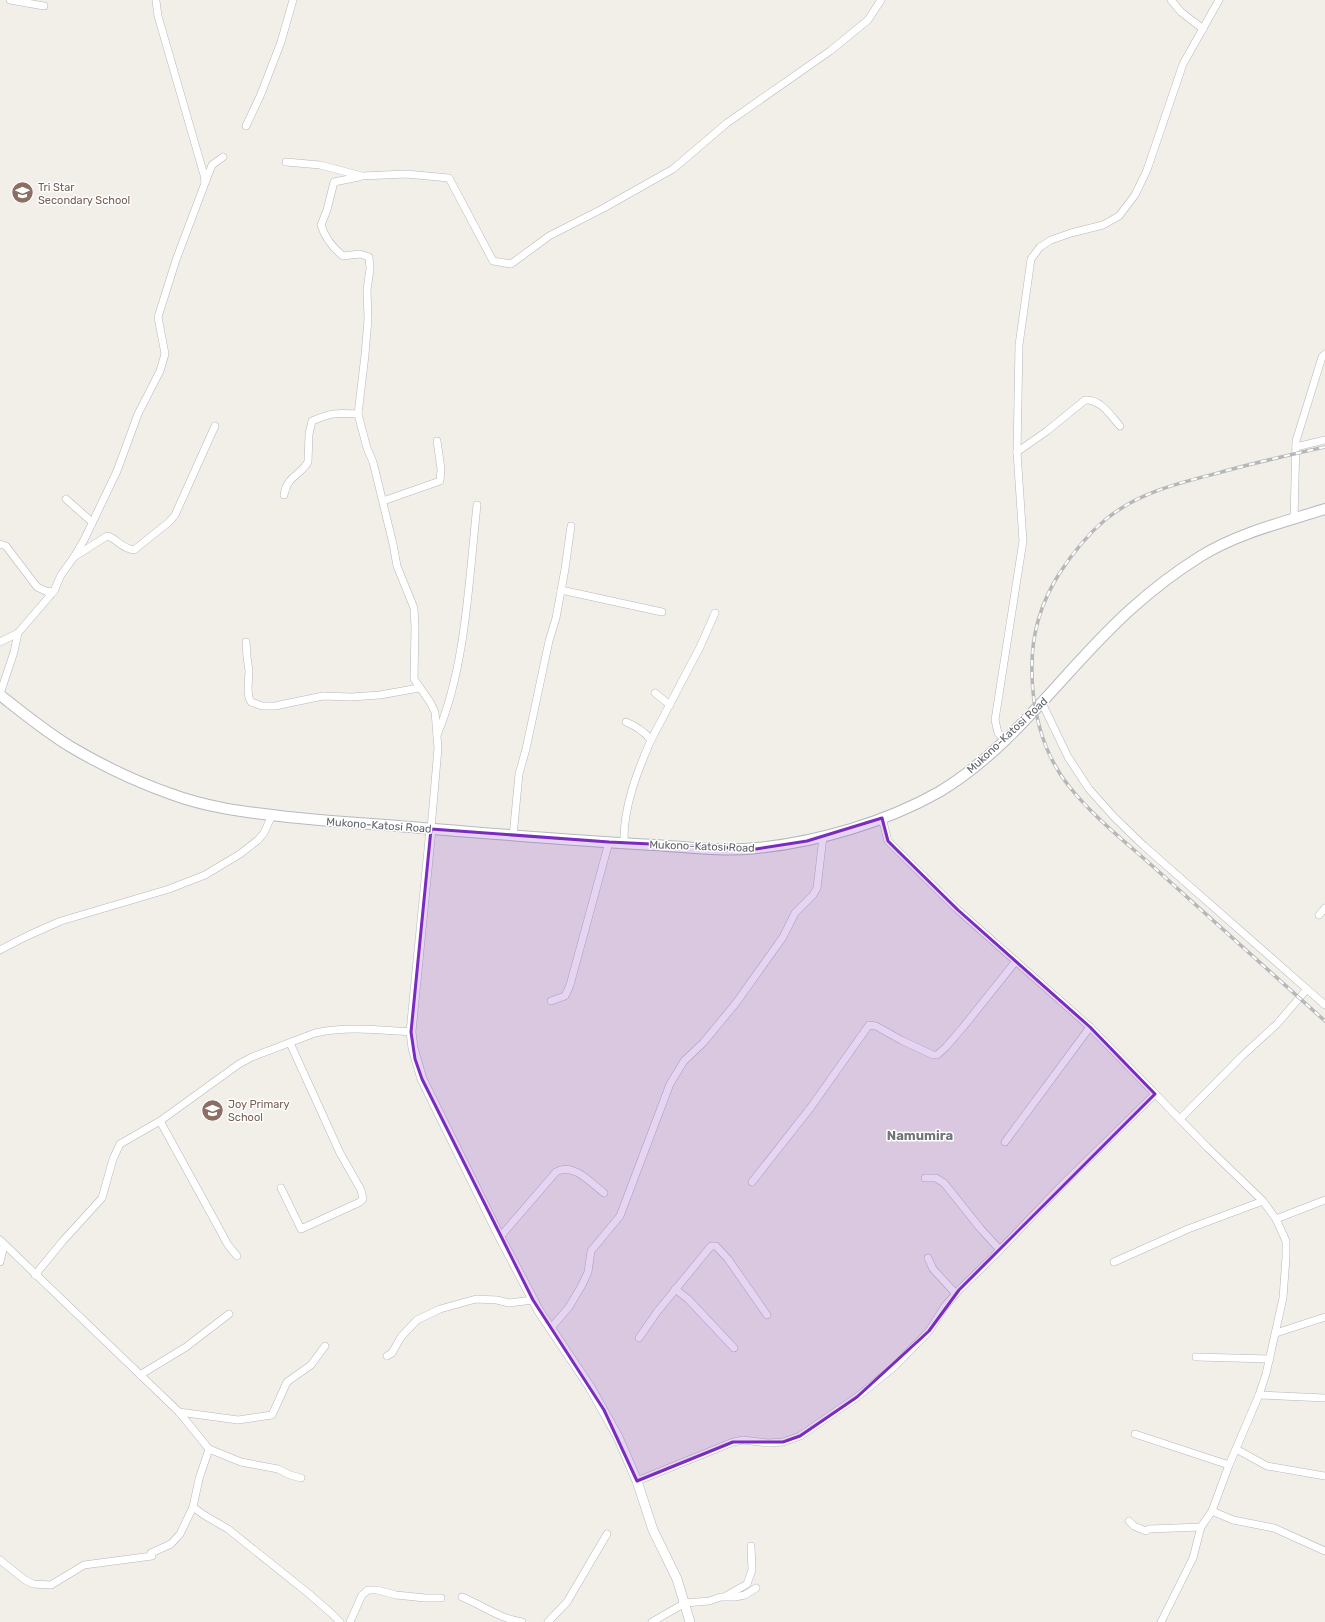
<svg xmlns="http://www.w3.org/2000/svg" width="1325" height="1622" font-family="Rubik,sans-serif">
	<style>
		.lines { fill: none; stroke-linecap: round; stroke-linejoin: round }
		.minor-casing { stroke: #b5b8bc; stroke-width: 8 }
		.tertiary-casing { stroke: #b5b8bc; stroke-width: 10 }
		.secondary-casing { stroke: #b6babf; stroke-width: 12 }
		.minor { stroke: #fff; stroke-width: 7 }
		.tertiary { stroke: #fff; stroke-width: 9 }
		.secondary { stroke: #fff; stroke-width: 10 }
		.rail-casing { stroke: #b6b7b8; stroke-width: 3.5 }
		.rail { stroke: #fff; stroke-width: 2; stroke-dasharray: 6; stroke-linecap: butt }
		.marked { fill: #7b2cbf; fill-opacity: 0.2; stroke: #7b2cbf; stroke-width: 3; stroke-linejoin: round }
		.labels { text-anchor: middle; stroke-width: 3; stroke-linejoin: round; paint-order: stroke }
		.education-label { font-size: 11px; fill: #785e54; stroke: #fff; text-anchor: start }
		.street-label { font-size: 11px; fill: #5f6368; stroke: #fff }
		.quarter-label { font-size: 13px; font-weight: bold; fill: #70757a; stroke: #fff }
	</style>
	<rect width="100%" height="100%" fill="#f1efe8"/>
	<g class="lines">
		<defs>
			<g id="minor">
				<polyline points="10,0 44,6"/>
				<polyline points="1171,0 1181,12 1203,29"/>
				<polyline points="156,1 158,16 204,175 205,182"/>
				<polyline points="246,126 261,94 281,42 293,0"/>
				<polyline points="286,162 320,165 362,176 406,174 449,178 493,261 511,264 549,236 602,209 673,169 727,123 830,51 868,20 881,0"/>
				<path d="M 359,177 L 334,182 L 327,210 L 321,225 C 325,238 333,248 343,256 L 360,254 L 369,257 L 370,269 L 367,290 L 368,319 L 365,355 L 358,414 L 367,448 L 373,462 L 393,544 L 397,566 L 414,608 L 415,627 L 414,679 L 430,702 L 435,712 L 438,748 L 431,829"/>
				<polyline points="1296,447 1325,440"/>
				<path d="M 1017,452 L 1047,431 L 1085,400 C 1101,399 1110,415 1120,426"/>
				<path d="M 284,495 C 287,476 300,476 308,462 L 309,434 L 312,421 C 333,412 336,413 358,414"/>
				<polyline points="66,499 92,522"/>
				<polyline points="383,501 440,481 441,469 437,441"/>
				<polyline points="1294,519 1296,441 1322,357 1325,354"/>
				<path d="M 0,544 L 6,546 L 37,587 L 48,592 L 54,591 L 61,575 L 74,557 L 107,536 C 117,538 120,548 134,550 L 169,522 L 175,515 L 215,426"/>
				<polyline points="74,557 85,538 117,471 138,414 160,371 165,354 158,317 176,260 205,183 212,165 223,157"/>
				<polyline points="561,590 662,612"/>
				<polyline points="0,642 18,633 54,591"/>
				<polyline points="246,642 247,657 249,671 248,689 249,698 251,702 262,706 275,706 323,696 351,697 380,695 419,688"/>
				<polyline points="655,693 670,705"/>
				<polyline points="0,694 14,652 18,633"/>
				<polyline points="1042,703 1068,757 1089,789 1115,818 1144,846 1325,1005"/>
				<path d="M 626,722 C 636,726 644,731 651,740 L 700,647 L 715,613"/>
				<path d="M 437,735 C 466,667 469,578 477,505"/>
				<polyline points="1005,740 998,733 995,720 1023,541 1017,452 1019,345 1031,259 1040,247 1051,240 1071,233 1103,225 1119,216 1135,195 1147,170 1183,64 1219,0"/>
				<polyline points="882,818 888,841 899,852 958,910 1090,1027 1207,1147 1263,1201 1276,1219 1286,1241 1286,1257 1283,1298 1266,1374 1259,1395 1229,1465 1212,1511 1201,1527 1193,1558 1161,1622"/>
				<polyline points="513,836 519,774 526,749 549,641 556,618 565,569 571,526"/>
				<path d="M 624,843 C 623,808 637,772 651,740"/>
				<polyline points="1319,915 1325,908"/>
				<polyline points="0,950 27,936 61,921 169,889 205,875 240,854 258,840 264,833 272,815"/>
				<polyline points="551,1001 565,996 570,985 609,842"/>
				<polyline points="1180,1119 1242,1056 1277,1024 1307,989"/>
				<polyline points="160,1121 215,1221 228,1245 237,1256"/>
				<polyline points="1005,1142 1090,1027"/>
				<polyline points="925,1178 936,1178 944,1183 980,1228 1000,1250"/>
				<polyline points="752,1182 811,1107 869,1025 876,1026 901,1040 933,1055 937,1055 946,1047 964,1026 1016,961"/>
				<polyline points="281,1188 301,1229 360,1202 363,1199 361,1190 340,1153 290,1043"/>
				<polyline points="1276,1219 1325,1200"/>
				<path d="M 500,1237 L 556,1172 C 573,1162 591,1183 604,1193"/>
				<polyline points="0,1240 179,1412 209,1449 241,1462 278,1469 290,1475 301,1478"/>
				<polyline points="928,1258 933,1269 956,1294"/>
				<polyline points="0,1262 4,1245"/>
				<polyline points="1114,1262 1188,1229 1263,1201"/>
				<path d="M 35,1275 L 62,1242 L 102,1198 L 113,1159 L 120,1144 L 160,1121 L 239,1064 L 252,1057 L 315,1033 C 346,1026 380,1030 411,1032"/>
				<polyline points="675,1289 688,1299 734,1348"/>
				<polyline points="551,1328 569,1307 582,1285 588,1272 591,1251 620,1216 670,1084 684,1061 703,1043 736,1003 783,937 795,913 813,895 817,888 823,837"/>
				<polyline points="1276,1333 1325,1317"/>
				<polyline points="639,1338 657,1312 711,1246 716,1246 728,1259 767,1315"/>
				<polyline points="387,1356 392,1353 401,1337 417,1320 440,1309 476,1299 497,1300 509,1303 533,1300"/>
				<polyline points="1196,1357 1270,1359"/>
				<polyline points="140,1375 186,1347 229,1314"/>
				<polyline points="1259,1395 1325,1398"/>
				<polyline points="179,1412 238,1420 272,1415 287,1382 311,1365 325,1346"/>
				<polyline points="1135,1434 1229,1465"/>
				<polyline points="1236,1449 1267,1466 1325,1476"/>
				<polyline points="637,1481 733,1442 743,1440 768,1443 783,1442 800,1436 857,1397 894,1367 929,1331 945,1306 959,1290 993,1257 1066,1181 1155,1094"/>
				<polyline points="193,1507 204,1515 228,1529 308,1593 331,1613 340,1622"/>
				<polyline points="1212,1511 1233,1520 1274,1528 1325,1551"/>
				<polyline points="1129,1521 1134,1526 1146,1531 1149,1529 1201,1527"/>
				<polyline points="0,1560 25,1580 33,1584 51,1585 84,1565 152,1556 151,1553 171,1544 180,1534 193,1507 199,1479 209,1449"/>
				<polyline points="726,1596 747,1584 752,1570 751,1546"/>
				<path d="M 462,1597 C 484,1606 498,1618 522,1622"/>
				<polyline points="350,1622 362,1595 368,1590 377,1590 396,1595 425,1598 441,1598"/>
				<polyline points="548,1622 567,1602 607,1534"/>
				<polyline points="652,1622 685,1603 709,1601 721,1597 735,1597 745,1595 756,1588"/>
			</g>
			<polyline id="tertiary" points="431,829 411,1032 413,1048 422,1079 500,1237 539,1311 590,1387 618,1437 637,1481 653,1530 677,1579 690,1622"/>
			<path id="secondary" d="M 0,695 C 23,713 46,732 71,747 C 103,766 137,782 171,794 C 206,807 243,812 280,816 C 331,822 382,824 434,829 C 507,835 581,841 654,845 C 688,847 724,852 757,848 C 818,842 886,822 939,792 C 1016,746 1065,668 1131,609 C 1152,590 1177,571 1201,556 C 1238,533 1284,522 1325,509"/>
		</defs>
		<use href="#minor" class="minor-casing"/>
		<use href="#tertiary" class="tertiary-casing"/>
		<use href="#secondary" class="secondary-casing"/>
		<use href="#minor" class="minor"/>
		<use href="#tertiary" class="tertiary"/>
		<use href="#secondary" class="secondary"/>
		<defs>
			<path id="rail" d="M 1325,447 C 1289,455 1253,463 1218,473 C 1179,483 1137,493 1105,520 C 1087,535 1072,554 1059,574 C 1042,601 1032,633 1032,665 C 1031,707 1042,752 1068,785 C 1094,818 1127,843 1158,871 C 1213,921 1269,971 1325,1021"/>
		</defs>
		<use href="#rail" class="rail-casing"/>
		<use href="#rail" class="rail"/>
	</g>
	<path class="marked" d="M 882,818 L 888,841 L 899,852 L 958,910 L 1090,1027 L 1155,1094 L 959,1290 L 929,1331 L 857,1397 L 800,1436 L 783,1442 L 733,1442 L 637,1481 L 604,1410 L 533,1300 L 422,1079 L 415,1059 L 411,1032 L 431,829 L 609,842 L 756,849 L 807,841 Z"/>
	<defs>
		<symbol id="school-disc" viewBox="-11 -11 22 22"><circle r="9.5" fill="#8d6e63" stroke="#fff"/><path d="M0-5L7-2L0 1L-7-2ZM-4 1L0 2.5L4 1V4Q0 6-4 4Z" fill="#fff"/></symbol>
	</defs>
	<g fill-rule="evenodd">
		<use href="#school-disc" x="10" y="180" width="25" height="25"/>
		<use href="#school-disc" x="200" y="1098" width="25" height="25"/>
	</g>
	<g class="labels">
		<g class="education-label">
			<text x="38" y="191">Tri Star<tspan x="38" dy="13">Secondary School</tspan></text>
			<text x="228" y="1108">Joy Primary<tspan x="228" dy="13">School</tspan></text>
		</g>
		<g class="street-label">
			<text transform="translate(1007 735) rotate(-43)" y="4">Mukono-Katosi Road</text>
			<text transform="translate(379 825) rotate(4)" y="4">Mukono-Katosi Road</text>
			<text transform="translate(702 846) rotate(2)" y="4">Mukono-Katosi Road</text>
		</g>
		<g class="quarter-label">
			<text x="920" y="1140">Namumira</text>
		</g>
	</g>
</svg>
